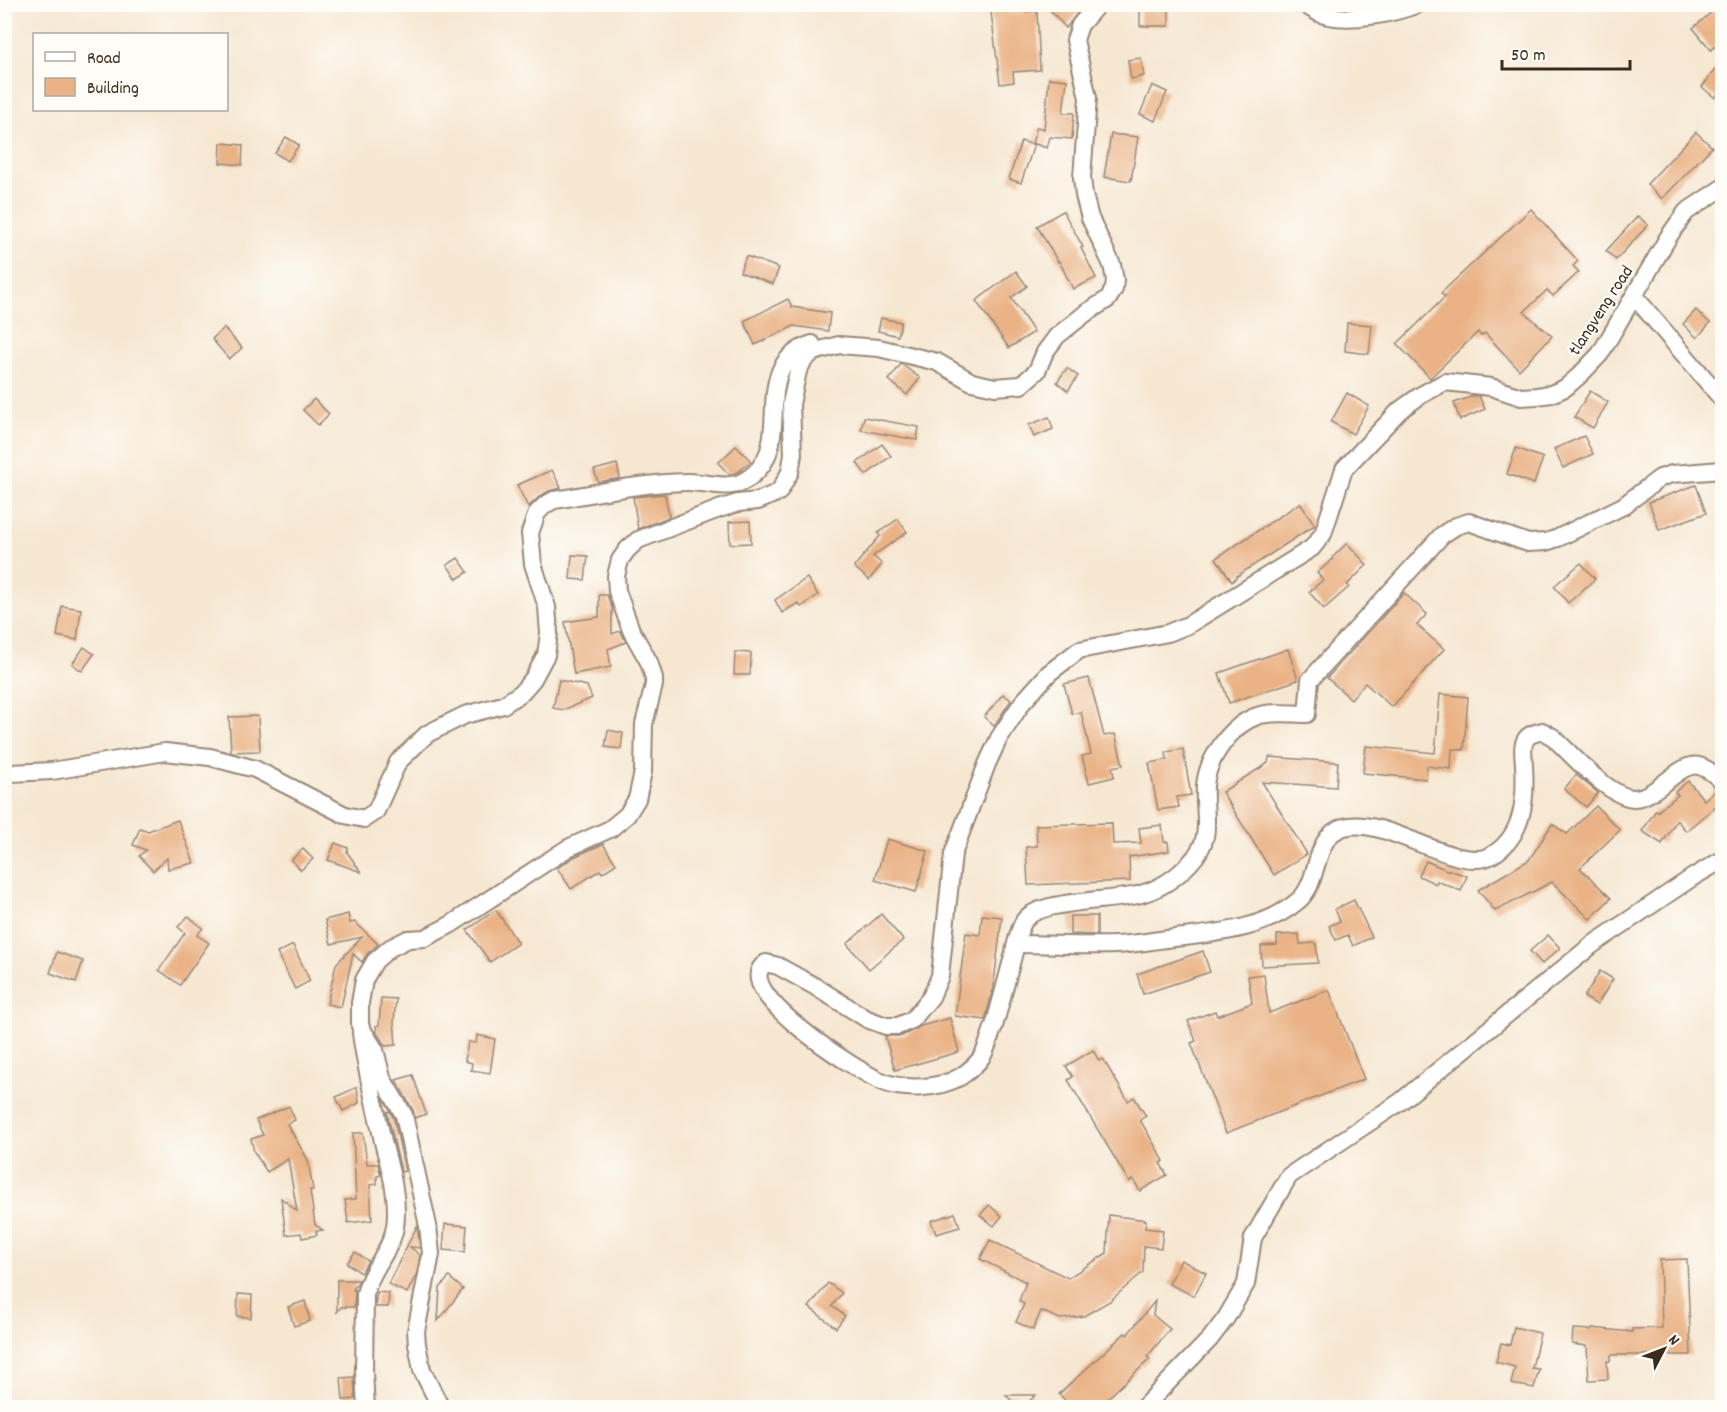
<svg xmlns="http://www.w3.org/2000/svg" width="1727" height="1412" font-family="Dekko,sans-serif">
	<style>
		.building { fill: #eab285 }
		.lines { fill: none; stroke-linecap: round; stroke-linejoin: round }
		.minor-casing { stroke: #988878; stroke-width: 20 }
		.minor { stroke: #fff; stroke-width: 16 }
		.labels { text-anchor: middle; stroke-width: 4.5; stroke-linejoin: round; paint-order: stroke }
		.street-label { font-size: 18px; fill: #3b2a1e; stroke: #fdfcf7 }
	</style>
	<rect width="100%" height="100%" fill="#fdfcf7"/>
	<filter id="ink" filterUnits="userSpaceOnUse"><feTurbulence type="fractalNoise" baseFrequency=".0167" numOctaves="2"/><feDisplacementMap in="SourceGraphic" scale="12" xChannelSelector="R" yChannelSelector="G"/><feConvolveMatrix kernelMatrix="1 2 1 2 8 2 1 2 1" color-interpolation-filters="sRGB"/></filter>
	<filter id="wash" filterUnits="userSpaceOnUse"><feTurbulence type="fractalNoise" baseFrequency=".008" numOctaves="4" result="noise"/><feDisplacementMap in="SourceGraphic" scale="24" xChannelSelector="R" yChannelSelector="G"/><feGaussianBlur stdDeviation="1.35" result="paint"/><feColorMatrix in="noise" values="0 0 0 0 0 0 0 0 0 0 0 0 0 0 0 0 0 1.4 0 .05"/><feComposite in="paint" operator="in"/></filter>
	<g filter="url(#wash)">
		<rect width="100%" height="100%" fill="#f6e7d1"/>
		<g id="blocks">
			<g class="building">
				<polygon points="990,4 1005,4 1006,13 1037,11 1040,70 1013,72 1014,82 1000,84"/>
				<polygon points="1045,4 1084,4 1066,28"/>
				<polygon points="1721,4 1722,41 1711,50 1693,28"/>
				<rect x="1140" y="10" width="29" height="16"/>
				<polygon points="1141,58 1144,76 1131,79 1128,60"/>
				<polygon points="1722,60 1722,88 1715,98 1702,87"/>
				<polygon points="1049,78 1067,80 1063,113 1074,113 1072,139 1050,137 1047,148 1032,143 1037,127 1044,129"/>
				<polygon points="1152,85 1167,92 1155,121 1140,114"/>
				<polygon points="1696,132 1712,147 1662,199 1647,184"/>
				<polygon points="1111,134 1138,137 1131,181 1104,177"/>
				<polygon points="286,137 299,145 288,161 275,153"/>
				<polygon points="1021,141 1034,145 1021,183 1009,179"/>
				<polygon points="221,143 243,145 242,165 220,163"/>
				<polygon points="1531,209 1578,261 1573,266 1579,272 1553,296 1547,290 1524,312 1552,336 1519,370 1485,333 1481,336 1478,332 1430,378 1397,344 1445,297 1441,293"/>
				<polygon points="1063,211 1083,247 1081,248 1096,278 1073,289 1059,261 1058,262 1037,226"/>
				<polygon points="1638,216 1648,225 1616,260 1606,251"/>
				<polygon points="746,256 779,268 773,284 740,272"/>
				<polygon points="1016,271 1027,286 1011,298 1034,332 1009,348 976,301"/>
				<polygon points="788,299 792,307 830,313 828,331 794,326 755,345 744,321"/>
				<polygon points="1696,310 1710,323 1697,338 1683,324"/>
				<polygon points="881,318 901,322 898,336 878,331"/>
				<polygon points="1347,323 1372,325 1369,354 1345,351"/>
				<polygon points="224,328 242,348 229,359 212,339"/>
				<polygon points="901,364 920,378 907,395 889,380"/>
				<polygon points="1067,368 1078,376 1068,391 1057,382"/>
				<polygon points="1590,391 1608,402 1593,428 1574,417"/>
				<polygon points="1347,393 1369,406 1353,434 1331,422"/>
				<polygon points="1473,396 1479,396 1485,409 1460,420 1454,403"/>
				<polygon points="314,399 329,414 318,425 303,410"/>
				<polygon points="864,417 919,427 917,440 861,430"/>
				<polygon points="1049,417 1053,429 1034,437 1029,425"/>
				<polygon points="1584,436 1593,454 1563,468 1554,449"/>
				<polygon points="882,444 891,456 866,475 857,463"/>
				<polygon points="736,446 751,461 738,472 730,475 718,463"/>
				<polygon points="1516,448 1543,458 1534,484 1507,474"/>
				<polygon points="617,464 620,478 598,482 594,470"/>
				<polygon points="552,470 561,488 549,491 540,496 528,507 517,485"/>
				<polygon points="1696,485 1706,513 1659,530 1649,502"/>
				<polygon points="665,494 669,517 638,529 633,497"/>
				<polygon points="1300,503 1315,525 1237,576 1232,582 1216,558"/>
				<polygon points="898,519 907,532 873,556 882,564 869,580 854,567 880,536 878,533"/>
				<polygon points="750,521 751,543 730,544 729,522"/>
				<polygon points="1347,543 1367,565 1347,585 1349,587 1324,609 1309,592 1323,580 1317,573 1333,559 1332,558"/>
				<polygon points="572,555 588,556 585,580 570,579"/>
				<polygon points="458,558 468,572 457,579 447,565"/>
				<polygon points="1581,563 1595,579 1568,603 1554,586"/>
				<polygon points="807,578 818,595 801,607 798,603 782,613 775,600"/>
				<polygon points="1404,593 1427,614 1417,625 1444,649 1392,707 1365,683 1351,699 1327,678"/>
				<polygon points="599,595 607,595 612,608 612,634 620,631 626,642 608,649 611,667 574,674 565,622 599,617"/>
				<polygon points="62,606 81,609 77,640 57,636"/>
				<polygon points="84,647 94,654 82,671 72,664"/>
				<polygon points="1288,649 1298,680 1229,703 1219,673"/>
				<polygon points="735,652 751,653 750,675 734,675"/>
				<polygon points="1089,678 1104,736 1115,734 1123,765 1112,767 1114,777 1089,783 1082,756 1091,754 1081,712 1072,714 1064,684"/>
				<polygon points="559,680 587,686 592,698 563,710 553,708"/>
				<polygon points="1003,694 1011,700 994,726 984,717"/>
				<polygon points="1440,694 1468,697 1464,750 1452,749 1451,769 1427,766 1426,779 1363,773 1366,746 1435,753"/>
				<polygon points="258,716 260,751 231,752 229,717"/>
				<polygon points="608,730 623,733 621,749 605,747"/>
				<polygon points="1183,749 1191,795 1177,797 1179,807 1158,810 1149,763 1167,760 1166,752"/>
				<polygon points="1269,757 1338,762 1336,787 1262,782 1307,854 1274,875 1222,792 1268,763"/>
				<polygon points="1576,775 1598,793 1586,807 1564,789"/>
				<polygon points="1688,781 1704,800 1716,790 1722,791 1722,801 1686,831 1677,820 1662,844 1642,831 1656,810 1658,811 1678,795 1675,792"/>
				<polygon points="1596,806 1620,830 1580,868 1611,898 1590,919 1552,882 1495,911 1478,890 1529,860 1552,824 1567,834"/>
				<polygon points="178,820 194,863 168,869 167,858 153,871 139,856 146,850 133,845 140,828 148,831"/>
				<polygon points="1112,823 1113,844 1141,843 1139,828 1162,825 1164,842 1168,842 1169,851 1129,857 1130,881 1028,885 1026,847 1037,846 1036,825"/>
				<polygon points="887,839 928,851 916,892 875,880"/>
				<polygon points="335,843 348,848 347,852 361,872 328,860"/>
				<polygon points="603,844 616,864 602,873 600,870 571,889 557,868 574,857"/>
				<polygon points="303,849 313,859 301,870 291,860"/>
				<polygon points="1426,861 1449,871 1449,870 1467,876 1461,891 1437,881 1436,884 1419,876"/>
				<polygon points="1354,900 1372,937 1353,946 1348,935 1336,940 1329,926 1340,921 1335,909"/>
				<polygon points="496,910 518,943 490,962 467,930"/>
				<polygon points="348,914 350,923 355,922 378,944 368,953 362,962 353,954 341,1007 327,1004 336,964 362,937 331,944 325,920"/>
				<polygon points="881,914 903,940 869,969 847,944"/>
				<polygon points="982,915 1002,917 993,990 985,1020 955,1016 966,933 980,935"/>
				<polygon points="188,916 203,928 197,935 209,943 180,985 159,970 185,933 178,927"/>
				<polygon points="1070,916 1097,916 1097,935 1070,934"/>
				<polygon points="1299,934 1300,944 1316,943 1318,963 1262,966 1261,946 1277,945 1277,935"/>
				<polygon points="1548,935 1560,948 1542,964 1530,951"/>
				<polygon points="293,945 310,981 295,989 277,953"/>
				<polygon points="1203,951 1210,972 1143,994 1137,974"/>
				<polygon points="57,952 83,961 76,982 50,973"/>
				<polygon points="1600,971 1613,979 1597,1005 1584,997"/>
				<polygon points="1264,974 1269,1013 1329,990 1364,1079 1226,1133 1191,1043 1196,1041 1188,1021 1215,1011 1217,1016 1252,1003 1248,976"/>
				<polygon points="381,998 396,999 394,1021 396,1045 385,1046 377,1033 376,1026 379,1025"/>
				<polygon points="950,1018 959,1052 895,1070 885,1036 902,1036 921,1026"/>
				<polygon points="477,1035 495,1039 490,1073 471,1070 472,1063 465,1061 468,1042 476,1043"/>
				<polygon points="1093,1050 1099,1061 1103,1059 1128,1101 1134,1097 1146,1116 1140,1120 1164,1161 1160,1163 1167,1175 1140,1191 1133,1179 1129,1182 1068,1080 1073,1077 1066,1066"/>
				<polygon points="413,1075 426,1114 415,1118 413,1110 396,1080"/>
				<polygon points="357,1087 359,1103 343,1111 336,1097"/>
				<polygon points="289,1106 295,1120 287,1124 308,1160 313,1190 310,1190 315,1225 323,1230 316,1231 317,1235 302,1238 301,1233 286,1235 281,1198 297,1211 288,1159 267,1172 254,1152 251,1139 263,1135 256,1120"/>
				<polygon points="390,1111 394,1119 405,1171 401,1172 387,1112"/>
				<polygon points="353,1133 363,1133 367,1164 378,1164 381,1175 377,1176 377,1184 370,1185 372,1220 348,1223 345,1200 356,1199"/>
				<polygon points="989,1205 1002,1216 994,1226 980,1215"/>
				<polygon points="955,1213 960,1227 936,1234 931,1221"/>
				<polygon points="1109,1215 1146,1220 1145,1228 1163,1230 1161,1248 1144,1246 1143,1272 1110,1301 1084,1316 1060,1319 1041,1311 1033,1330 1016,1322 1024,1304 1019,1301 1026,1282 980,1259 990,1240 1068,1278 1107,1253"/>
				<polygon points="445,1224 467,1226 465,1252 443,1250"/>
				<polygon points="417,1226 420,1248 410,1247 420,1255 417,1273 407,1293 388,1284"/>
				<polygon points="355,1252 368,1261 361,1273 347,1263"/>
				<polygon points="1687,1259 1691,1355 1611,1355 1610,1361 1607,1361 1608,1379 1589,1380 1587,1346 1572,1344 1573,1329 1591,1330 1592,1328 1632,1332 1632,1329 1662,1328 1660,1260"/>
				<polygon points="1181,1260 1206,1273 1194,1296 1169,1284"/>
				<polygon points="449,1277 463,1289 438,1321 440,1288"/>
				<polygon points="337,1280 359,1280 353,1290 355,1290 354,1307 341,1307 337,1312"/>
				<polygon points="828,1283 842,1293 832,1306 845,1316 836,1328 809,1307"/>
				<polygon points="377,1292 389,1293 388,1307 375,1307"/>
				<polygon points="238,1294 252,1295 251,1318 237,1316"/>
				<polygon points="305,1301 310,1321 294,1326 288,1307"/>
				<polygon points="1155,1301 1153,1315 1170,1329 1147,1357 1150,1359 1098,1407 1072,1407 1059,1394 1125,1333 1127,1335"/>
				<polygon points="1514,1327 1540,1333 1532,1368 1539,1369 1534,1388 1511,1384 1515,1367 1496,1362 1501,1343 1510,1345"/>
				<polygon points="354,1377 355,1399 343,1400 341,1378"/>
				<polygon points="1006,1395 1036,1395 1023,1407 1018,1407"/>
			</g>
		</g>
	</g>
	<g filter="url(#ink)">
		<use href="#blocks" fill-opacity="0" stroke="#988878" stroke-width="1.5"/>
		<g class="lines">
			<defs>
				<g id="minor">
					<path d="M 1304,4 C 1311,8 1318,14 1325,15 C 1350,22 1393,14 1418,4"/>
					<path d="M 1722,188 L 1686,212 L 1669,236 L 1600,354 L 1580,375 L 1565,388 L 1551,394 L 1537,396 L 1521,397 L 1491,387 L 1445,382 L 1421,395 L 1400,410 L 1344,469 L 1323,534 L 1312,548 L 1188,625 L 1168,633 L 1079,650 L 1049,673 L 1022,703 L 999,738 L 987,764 L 953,854 L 940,976 L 931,997 L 912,1020 L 898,1026 L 886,1026 L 867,1019 L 816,987 L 778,966 L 766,963 C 726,989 859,1072 881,1081 C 904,1091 938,1089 960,1077 C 969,1071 977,1065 983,1055 C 988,1046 990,1035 994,1026 C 1001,1002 1007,979 1013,956 C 1016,944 1018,931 1024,921 C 1037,899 1115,902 1141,894 C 1159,889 1177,877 1190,863 C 1215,837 1203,816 1205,786 C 1207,759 1231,725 1257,716 C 1272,711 1291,714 1307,714 L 1310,680 L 1442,535 L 1456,526 L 1469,522 L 1528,543 L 1546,542 L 1558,538 L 1623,506 L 1660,478 L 1672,474 L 1722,470"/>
					<polyline points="1635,297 1722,399"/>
					<path d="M 4,771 L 11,773 L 52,771 L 165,752 L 210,757 L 255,769 L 345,815 L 364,819 L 376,811 L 398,762 L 427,734 L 465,715 L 503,705 L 521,693 L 533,679 L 546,655 L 549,633 L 547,607 L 533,564 L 530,533 L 537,513 L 545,505 L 554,500 C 598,493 641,483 686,482 C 704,481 727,491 744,481 C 802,449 743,367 812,344"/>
					<path d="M 1016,944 C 1049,944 1083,946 1116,945 C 1139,944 1161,939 1184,937 C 1224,932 1267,928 1299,900 C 1321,881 1312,836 1344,827 C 1386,815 1459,875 1492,855 C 1524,836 1526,798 1524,766 C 1524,757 1521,746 1526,739 C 1529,734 1536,733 1542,731 L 1553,737 C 1571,754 1609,797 1634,798 C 1657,798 1679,761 1699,766 C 1708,768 1716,776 1722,781"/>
					<path d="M 361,1033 C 366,1071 376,1108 384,1146 C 391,1172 399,1200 395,1227 C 391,1251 370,1270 365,1294 L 364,1372 L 366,1408"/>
					<polyline points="441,1408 422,1370 417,1344 416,1331 431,1254 428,1226 404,1115 382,1078 375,1050 360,1026 360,1003 364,980 375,961 390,948 408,939 425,938 450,925 568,848 610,829 627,815 637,799 643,772 644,724 654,685 654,678 649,662 631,630 617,591 616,576 620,560 627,550 638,540 719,509 738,503 758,501 779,492 790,472 793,455 791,404 798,371 804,360 813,352 839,345 879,348 937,362 972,382 995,387 1021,385 1037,371 1045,352 1057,336 1086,313 1108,299 1114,289 1115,280 1112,265 1090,218 1084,195 1082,177 1088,98 1075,40 1080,25 1098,4"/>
					<polyline points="1143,1408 1210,1339 1226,1318 1246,1284 1253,1238 1289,1176 1400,1102 1592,945 1693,877 1722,860"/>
				</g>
			</defs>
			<use href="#minor" class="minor-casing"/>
			<use href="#minor" class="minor"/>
		</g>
	</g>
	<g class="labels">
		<g class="street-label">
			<text transform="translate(1600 310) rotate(-57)" y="6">tlangveng road</text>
		</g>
	</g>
	<rect width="1727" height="1412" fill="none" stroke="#fdfcf7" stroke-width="24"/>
	<rect x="33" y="33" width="195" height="78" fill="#fdfcf7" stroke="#afa8a0" stroke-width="1.5"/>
	<rect x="45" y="52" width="30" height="9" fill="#ffffff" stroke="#afa8a0" stroke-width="1.5"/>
	<text x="87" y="63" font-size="18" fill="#3b2a1e">Road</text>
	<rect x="45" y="78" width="30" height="18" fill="#eab285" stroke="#afa8a0" stroke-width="1.5"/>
	<text x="87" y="93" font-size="18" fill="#3b2a1e">Building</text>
	<g transform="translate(1664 1349) rotate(48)" stroke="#fdfcf7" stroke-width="4.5" paint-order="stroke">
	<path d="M0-4.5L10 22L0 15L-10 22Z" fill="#3b2a1e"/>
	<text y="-9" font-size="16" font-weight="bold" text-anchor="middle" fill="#3b2a1e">N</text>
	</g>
	<path d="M1502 60v9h128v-9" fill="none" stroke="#3b2a1e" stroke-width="3"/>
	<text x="1511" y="60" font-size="18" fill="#3b2a1e" stroke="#fdfcf7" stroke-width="4.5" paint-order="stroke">50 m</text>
</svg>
